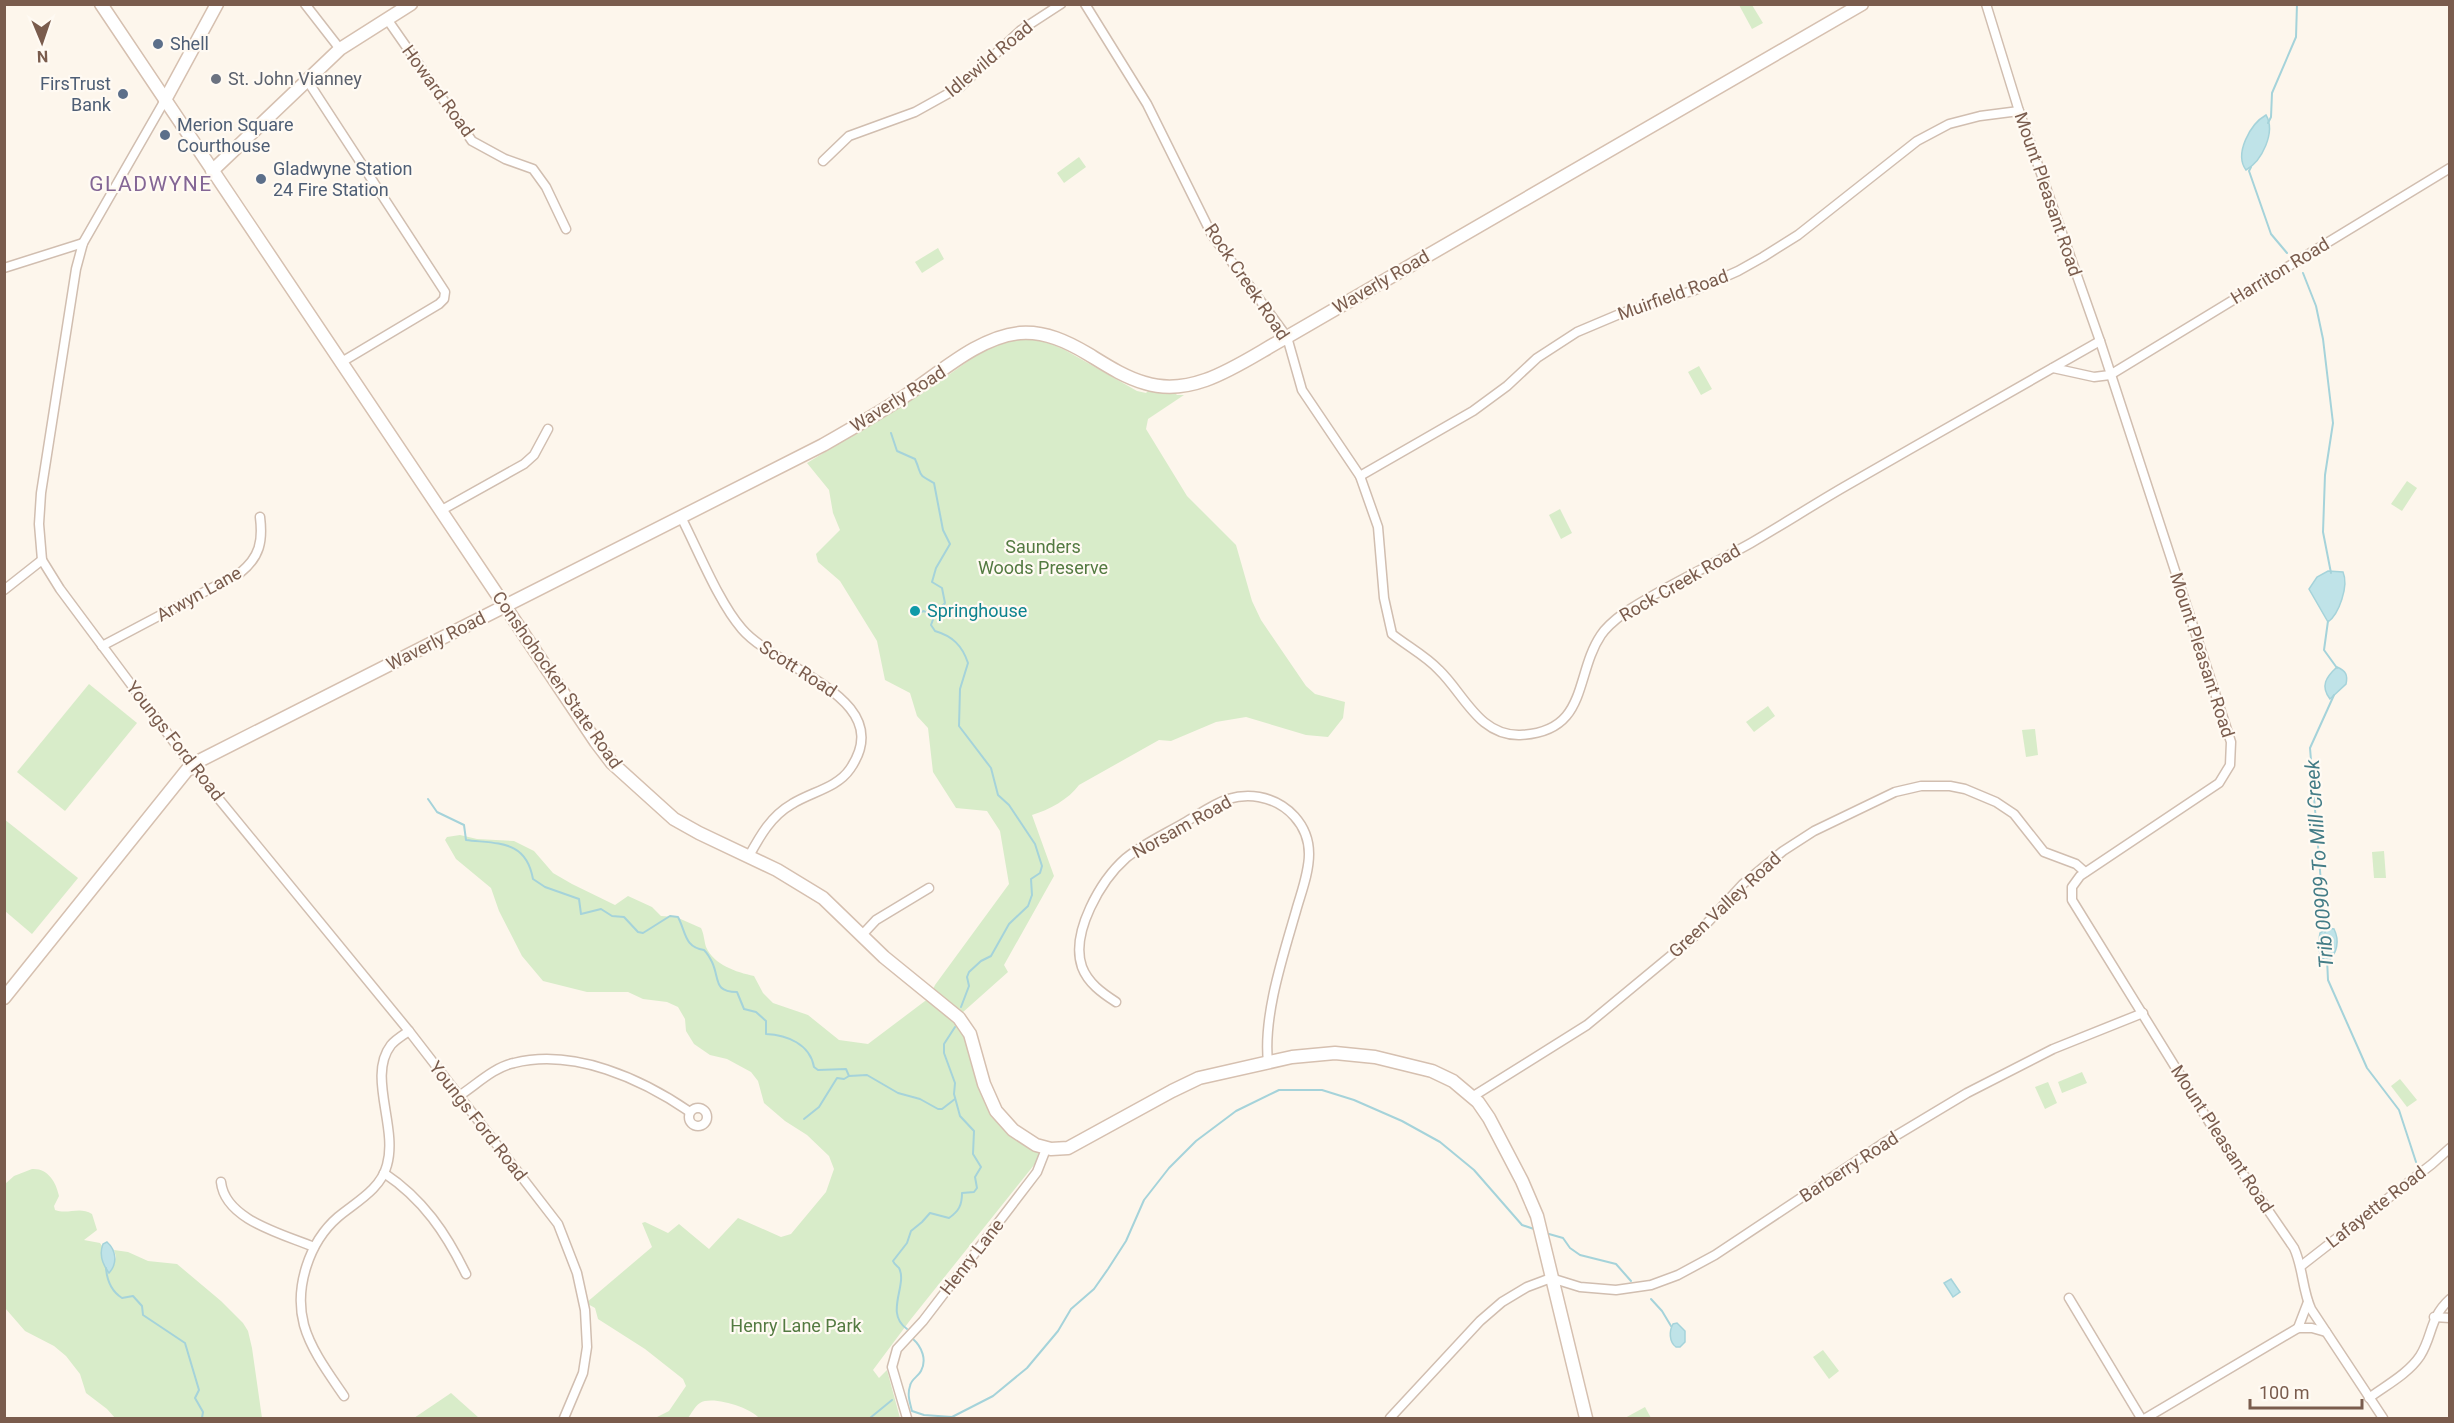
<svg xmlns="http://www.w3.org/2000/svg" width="2454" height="1423" font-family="Roboto,sans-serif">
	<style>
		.green { fill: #d8ecc9 }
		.water { fill: #bfe3e8; stroke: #a5d3da; stroke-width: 1.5 }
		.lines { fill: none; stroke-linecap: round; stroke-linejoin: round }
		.stream { stroke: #a5d3da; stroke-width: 2 }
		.street-casing { stroke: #d1beb0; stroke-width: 11 }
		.secondary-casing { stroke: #d6c0b0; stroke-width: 15 }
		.street { stroke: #fff; stroke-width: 8 }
		.secondary { stroke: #fff; stroke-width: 12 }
		.service-dot { fill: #5c6f8a; stroke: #fffaf3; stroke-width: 2 }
		.worship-dot { fill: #6b7280; stroke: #fffaf3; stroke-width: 2 }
		.culture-dot { fill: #0f9aa8; stroke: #fffaf3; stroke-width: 2 }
		.labels { text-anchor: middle; stroke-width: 4.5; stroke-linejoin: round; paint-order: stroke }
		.service-label { font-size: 18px; fill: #4e5e75; stroke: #fffaf3; text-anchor: start }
		.street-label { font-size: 18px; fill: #7a5c4d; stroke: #fffaf3 }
		.worship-label { font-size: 18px; fill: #5b616d; stroke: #fffaf3; text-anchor: start }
		.park-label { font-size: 18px; fill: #537a41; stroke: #fffaf3 }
		.culture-label { font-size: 18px; fill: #0d838f; stroke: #fffaf3; text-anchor: start }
		.water-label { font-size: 20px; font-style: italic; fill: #437c86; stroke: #fffaf3 }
		.quarter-label { font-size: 21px; letter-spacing: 1.5px; fill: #846695; stroke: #fffaf3 }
	</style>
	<rect width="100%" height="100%" fill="#fdf6ec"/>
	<g class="green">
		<polygon points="1739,5 1752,5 1763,23 1752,29"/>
		<polygon points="1079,157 1086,167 1064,183 1057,173"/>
		<polygon points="938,248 944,259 922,273 915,262"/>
		<path d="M 1023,338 L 1042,340 L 1065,350 L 1137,391 L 1146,393 L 1148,391 L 1173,391 L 1177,395 L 1184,395 L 1148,419 L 1146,429 L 1187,496 L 1236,545 L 1252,601 L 1261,620 L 1306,686 L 1315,694 L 1345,702 L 1343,718 L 1328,737 L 1306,735 L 1246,717 L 1216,722 L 1171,741 L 1159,740 L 1079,785 C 1069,799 1049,810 1032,815 L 1054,876 L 1004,965 L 1008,972 L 953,1021 L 965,1036 L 979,1088 L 997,1117 L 1022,1144 L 1042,1155 L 911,1319 L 873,1370 L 879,1378 L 887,1370 L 900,1418 L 759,1418 C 751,1408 712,1395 700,1403 C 695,1406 691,1414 688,1418 L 655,1418 L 669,1411 L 686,1386 L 683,1379 L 645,1349 L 598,1319 L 595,1308 L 586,1303 L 652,1247 L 642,1223 L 645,1222 L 668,1233 L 679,1224 L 709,1249 L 738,1218 L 781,1237 L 791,1234 L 826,1192 L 834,1169 L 829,1156 L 807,1135 L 785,1121 L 764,1103 L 758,1081 L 751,1072 L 727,1059 L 710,1055 L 694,1044 L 686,1031 L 685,1019 L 678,1007 L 667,1002 L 643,999 L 628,992 L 587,992 L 543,981 L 522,956 L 499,911 L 491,888 L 456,859 L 445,840 L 447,837 L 460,835 L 477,839 L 514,841 L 534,851 L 553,873 L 572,884 L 615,905 L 628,896 L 652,907 L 661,916 L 676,917 L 701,928 C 704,934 704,940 706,947 C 714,965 736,972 754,976 L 763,993 L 773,1003 L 808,1015 L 839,1040 L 868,1044 L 929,998 L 935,985 L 1009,884 L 1000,831 L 987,811 L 956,808 L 933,772 L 928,728 L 917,716 L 910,693 L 885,680 L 877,641 L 840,581 L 818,562 L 816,554 L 840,530 L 833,513 L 829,490 L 807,463 L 926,391 L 978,354 L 1006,341 Z"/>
		<polygon points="1699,366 1712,389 1701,395 1688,372"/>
		<polygon points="2407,481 2417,488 2402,511 2391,504"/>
		<polygon points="1560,509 1572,533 1561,539 1549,515"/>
		<polygon points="89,684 137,723 65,811 17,772"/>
		<polygon points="1768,706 1775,716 1754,732 1746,722"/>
		<polygon points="2035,729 2038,755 2026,757 2022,730"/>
		<polygon points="4,819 78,878 32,934 5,911"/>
		<polygon points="2384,851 2386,878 2374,878 2372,852"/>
		<polygon points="2082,1072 2087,1083 2062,1093 2058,1082"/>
		<polygon points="2400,1079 2417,1100 2407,1107 2391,1086"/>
		<polygon points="2048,1082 2057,1103 2045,1109 2035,1087"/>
		<path d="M 32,1169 C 48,1168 56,1182 59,1196 L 54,1206 L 55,1210 C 68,1215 79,1206 92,1214 L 97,1230 L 84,1240 L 100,1243 L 102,1246 L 101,1252 L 111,1270 L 116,1257 L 114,1250 L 128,1252 L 148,1261 L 177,1264 L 221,1301 L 243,1323 L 248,1331 L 252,1348 L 262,1418 L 115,1418 L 107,1409 L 86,1393 L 80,1374 L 66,1356 L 54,1346 L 25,1331 L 5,1308 L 5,1184 L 14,1176 Z"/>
		<polygon points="1823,1350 1839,1371 1829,1379 1813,1357"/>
		<polygon points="451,1393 479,1418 414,1418"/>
		<polygon points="1645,1407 1651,1418 1625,1418"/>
	</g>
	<g class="water">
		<path d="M 2266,115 C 2276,132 2262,161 2246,170 C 2234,154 2250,124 2266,115 Z"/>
		<path d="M 2328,571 L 2343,572 C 2349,586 2339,614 2328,622 L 2309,589 L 2317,577 Z"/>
		<path d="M 2337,667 C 2346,671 2348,675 2346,684 L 2330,699 C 2320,686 2326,677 2337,667 Z"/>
		<path d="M 2328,928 L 2334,929 C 2340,941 2337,953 2328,962 L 2321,957 L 2318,945 L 2320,933 Z"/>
		<path d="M 107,1242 C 116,1250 118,1263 109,1273 C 103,1265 99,1254 103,1244 Z"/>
		<polygon points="1951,1279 1960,1292 1953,1297 1944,1283"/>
		<path d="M 1677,1323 L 1685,1331 L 1685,1342 L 1680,1347 L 1676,1347 C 1669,1342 1669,1331 1673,1324 Z"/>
	</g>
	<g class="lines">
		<g class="stream">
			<polyline points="2268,123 2271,117 2272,93 2296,37 2297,4"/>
			<polyline points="2251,167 2249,171 2271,234 2287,253"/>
			<polyline points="2303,273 2316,306 2323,339 2333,423 2325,475 2323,532 2331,573"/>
			<path d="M 891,433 L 897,451 L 915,459 C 923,477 916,473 934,483 L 943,530 L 950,544 L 936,568 L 932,582 L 942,588 L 945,603 L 935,614 L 931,625 L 935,631 C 952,636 962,645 968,663 L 960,689 L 959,726 L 991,768 L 998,795 L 1009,805 L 1035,844 L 1042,866 L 1040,873 L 1031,879 L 1032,895 L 1028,906 L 1009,924 L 991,956 L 981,961 L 969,972 L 967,977 L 969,986 L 961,1007"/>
			<polyline points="918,613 924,611 933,617"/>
			<polyline points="2328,621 2324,650 2337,668"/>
			<path d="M 428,799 L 437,812 L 464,825 L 466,840 C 499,844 526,840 533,879 L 545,887 L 579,899 L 581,914 L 601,909 L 612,916 L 624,917 L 638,932 L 643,933 L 670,916 L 678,917 C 686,932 684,947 704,950 C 707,953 710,958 712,962 C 720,979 713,992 737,992 L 744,1009 L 756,1012 L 766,1021 L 766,1034 C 787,1035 810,1044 814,1067 L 818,1070 L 846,1069 L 849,1076 L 867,1075 L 898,1093 L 920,1099 L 938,1109 L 942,1109 L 955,1099"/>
			<polyline points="2325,932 2310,748 2334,695"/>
			<polyline points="2327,959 2328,980 2367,1068 2399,1110 2416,1162"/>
			<polyline points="804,1119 819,1107 837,1078 844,1079 849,1076"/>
			<polyline points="1549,1234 1563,1238 1570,1248 1580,1255 1616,1264 1631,1281"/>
			<path d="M 106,1268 C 107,1281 111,1291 122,1298 L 133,1296 L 142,1306 L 143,1315 L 185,1343 L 199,1390 L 195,1398 L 203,1412 L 202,1418"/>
			<polyline points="1651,1299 1662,1311 1671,1326"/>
			<path d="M 907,1329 C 884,1313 908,1285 899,1268 C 897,1266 894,1264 893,1261 L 907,1243 L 911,1231 L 922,1222 L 930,1213 L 949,1218 C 959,1211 962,1205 962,1193 L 974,1192 L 977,1188 L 975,1177 L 981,1167 L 973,1154 L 974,1131 L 960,1116 L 954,1094 L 955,1083 L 944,1053 L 944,1044 L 955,1027"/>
			<path d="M 913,1339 C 922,1347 927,1360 921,1371 C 918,1377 911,1379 910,1386 C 907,1395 910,1403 912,1411 L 924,1415 L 952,1417 L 993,1396 L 1027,1368 L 1058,1331 L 1071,1309 L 1094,1289 L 1108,1269 L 1126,1241 L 1144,1200 L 1169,1168 L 1196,1141 L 1236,1111 L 1279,1090 L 1322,1090 L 1354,1100 L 1402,1121 L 1440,1142 L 1474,1170 L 1522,1225 L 1534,1229"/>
			<polyline points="870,1418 892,1400"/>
		</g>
		<defs>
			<g id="street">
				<polyline points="305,4 340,49"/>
				<path d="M 1085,4 L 1147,104 L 1212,235 L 1287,337 L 1302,390 L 1360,476 L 1378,527 L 1384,598 L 1392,634 C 1407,646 1426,656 1439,670 C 1464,694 1479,736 1520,735 C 1589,732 1574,675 1601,635 C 1607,626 1616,619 1624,613 C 1663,587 1710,566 1751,543 C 1782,525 1813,505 1844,487 C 1929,438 2014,390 2100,341"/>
				<path d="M 1986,4 L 2019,111 L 2100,341 L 2231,742 L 2230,765 L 2219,783 L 2080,876 L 2072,887 L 2072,900 L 2224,1146 L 2294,1248 C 2303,1267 2302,1289 2311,1309 L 2383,1418"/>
				<polyline points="387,19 472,141 505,159 533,169 546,187 566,229"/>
				<polyline points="307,80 445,292 444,299 439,304 340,363"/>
				<polyline points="165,100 83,243 76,269 41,493 39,524 42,560 60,589 191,765 409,1031 558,1224 577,1273 585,1310 587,1347 583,1373 564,1418"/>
				<polyline points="823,161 849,136 915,112 960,87 1021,30 1061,4"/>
				<polyline points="4,268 83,243"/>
				<polyline points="2053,368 2094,377 2110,375 2450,168"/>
				<polyline points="1360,476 1473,411 1507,386 1537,358 1577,332 1622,313 1695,290 1738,271 1763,257 1798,235 1917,141 1949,124 1980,116 2019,111"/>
				<polyline points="440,511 524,464 534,455 548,429"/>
				<path d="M 681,517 C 698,550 719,603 742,629 C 777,670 899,698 850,769 C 837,788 811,792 792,804 C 771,816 760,836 749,856"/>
				<polyline points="4,590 42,560"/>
				<path d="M 102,646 L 240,573 C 260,557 263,541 260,517"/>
				<polyline points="862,935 876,920 929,888"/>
				<path d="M 1116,1002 C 1102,993 1088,983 1082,967 C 1070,933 1101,880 1126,858 C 1143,844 1165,834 1184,823 C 1198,815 1213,804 1228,799 C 1238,796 1249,795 1259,797 C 1287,802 1309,825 1309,854 C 1309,873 1301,893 1296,911 C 1283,956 1263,1016 1268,1062"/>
				<path d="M 459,1096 C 476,1085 494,1067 514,1063 C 574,1048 642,1079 690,1112"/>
				<polyline points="1472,1097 1587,1025 1697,934 1743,884 1783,851 1814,831 1895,792 1921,786 1950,786 1965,789 1996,802 2014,814 2044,852 2076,864 2085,872"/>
				<circle cx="698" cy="1117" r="9"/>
				<path d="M 384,1173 C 423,1199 446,1233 466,1274"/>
				<path d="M 221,1182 C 225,1220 283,1234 314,1247"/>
				<polyline points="2301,1266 2432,1164 2450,1148"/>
				<polyline points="2069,1298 2141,1418"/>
				<polyline points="2434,1317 2450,1318"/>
				<polyline points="2298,1328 2308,1302"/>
				<path d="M 344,1396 C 329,1374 311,1350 304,1325 C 294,1288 309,1242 338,1217 C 356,1202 381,1189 387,1165 C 398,1127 367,1076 391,1045 C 395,1040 403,1035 409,1031"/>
				<path d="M 2369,1398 C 2385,1386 2408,1374 2420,1356 C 2433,1336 2429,1318 2450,1299"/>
				<polyline points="907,1418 892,1367 897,1349 923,1321 1037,1172 1046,1149"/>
				<polyline points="1390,1418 1480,1321 1502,1302 1527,1287 1551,1278 1580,1287 1616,1290 1651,1285 1678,1275 1715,1255 1882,1144 1967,1093 2053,1049 2143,1013"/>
				<polyline points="2146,1418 2298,1328 2312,1328 2326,1332"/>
			</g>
			<g id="secondary">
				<polyline points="101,4 596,742 612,763 674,819 699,833 777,870 823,898 884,957 959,1018 970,1034 984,1084 996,1111 1013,1130 1036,1145 1051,1149 1068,1148 1172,1091 1199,1078 1292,1057 1335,1053 1375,1057 1432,1071 1453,1081 1478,1102 1489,1118 1522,1181 1537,1216 1586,1418"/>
				<polyline points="165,100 217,4"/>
				<polyline points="212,171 340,49 411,4"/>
				<path d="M 4,998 L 191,765 L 823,445 C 851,429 879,413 905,396 C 939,374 978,337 1020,333 C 1045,331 1068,342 1088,354 C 1106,365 1124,377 1145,383 C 1196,399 1244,360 1287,337 L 1862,4"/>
			</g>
		</defs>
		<use href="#street" class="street-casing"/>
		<use href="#secondary" class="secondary-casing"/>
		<use href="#street" class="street"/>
		<use href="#secondary" class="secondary"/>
	</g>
	<g class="service-dot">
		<circle cx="158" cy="44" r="6"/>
		<circle cx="123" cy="94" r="6"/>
		<circle cx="165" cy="135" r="6"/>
		<circle cx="261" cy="179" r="6"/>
	</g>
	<circle class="worship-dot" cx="216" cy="79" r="6"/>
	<circle class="culture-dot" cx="915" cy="611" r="6"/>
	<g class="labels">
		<g class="service-label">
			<text x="170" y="50">Shell</text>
			<text x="111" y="90" text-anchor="end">FirsTrust<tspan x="111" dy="21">Bank</tspan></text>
			<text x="177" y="131">Merion Square<tspan x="177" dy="21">Courthouse</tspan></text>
			<text x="273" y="175">Gladwyne Station<tspan x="273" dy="21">24 Fire Station</tspan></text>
		</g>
		<g class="street-label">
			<text transform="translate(989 59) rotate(-40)" y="6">Idlewild Road</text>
			<text transform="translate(438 91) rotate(54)" y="6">Howard Road</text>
			<text transform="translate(2048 194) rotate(71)" y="6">Mount Pleasant Road</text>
			<text transform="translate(2280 271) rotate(-31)" y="6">Harriton Road</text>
			<text transform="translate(1247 282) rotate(56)" y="6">Rock Creek Road</text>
			<text transform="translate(1381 282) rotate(-30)" y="6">Waverly Road</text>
			<text transform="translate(1673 295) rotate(-20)" y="6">Muirfield Road</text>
			<text transform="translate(898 399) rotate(-32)" y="6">Waverly Road</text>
			<text transform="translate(1680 583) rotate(-30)" y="6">Rock Creek Road</text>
			<text transform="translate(199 594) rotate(-29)" y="6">Arwyn Lane</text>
			<text transform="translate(436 641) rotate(-27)" y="6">Waverly Road</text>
			<text transform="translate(2202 655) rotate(72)" y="6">Mount Pleasant Road</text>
			<text transform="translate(798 669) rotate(33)" y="6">Scott Road</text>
			<text transform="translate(557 680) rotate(55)" y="6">Conshohocken State Road</text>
			<text transform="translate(175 741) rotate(52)" y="6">Youngs Ford Road</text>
			<text transform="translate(1182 827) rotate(-29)" y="6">Norsam Road</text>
			<text transform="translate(1725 905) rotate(-43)" y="6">Green Valley Road</text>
			<text transform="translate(478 1121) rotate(52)" y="6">Youngs Ford Road</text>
			<text transform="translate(2222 1139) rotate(57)" y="6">Mount Pleasant Road</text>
			<text transform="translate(1849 1167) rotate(-33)" y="6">Barberry Road</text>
			<text transform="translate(2376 1207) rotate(-38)" y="6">Lafayette Road</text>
			<text transform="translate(972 1257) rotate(-52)" y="6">Henry Lane</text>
		</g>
		<g class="worship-label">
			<text x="228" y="85">St. John Vianney</text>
		</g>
		<g class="park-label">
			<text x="1043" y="553">Saunders<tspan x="1043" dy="21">Woods Preserve</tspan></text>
			<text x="796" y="1332">Henry Lane Park</text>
		</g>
		<g class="culture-label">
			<text x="927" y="617">Springhouse</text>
		</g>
		<g class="water-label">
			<text transform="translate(2319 864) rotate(-94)" y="7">Trib 00909 To Mill Creek</text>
		</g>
		<g class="quarter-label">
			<text x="151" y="191">GLADWYNE</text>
		</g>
	</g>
	<rect width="2454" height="1423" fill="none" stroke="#7a5c4d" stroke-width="12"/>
	<g transform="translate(42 42) rotate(178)" stroke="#fffaf3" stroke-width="4.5" paint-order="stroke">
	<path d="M0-4.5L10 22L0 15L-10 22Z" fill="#7a5c4d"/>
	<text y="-9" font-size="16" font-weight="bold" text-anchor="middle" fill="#7a5c4d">N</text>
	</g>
	<path d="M2250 1399v9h112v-9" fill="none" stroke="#7a5c4d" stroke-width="3"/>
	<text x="2259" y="1399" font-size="18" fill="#7a5c4d" stroke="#fffaf3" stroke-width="4.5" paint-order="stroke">100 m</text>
</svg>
